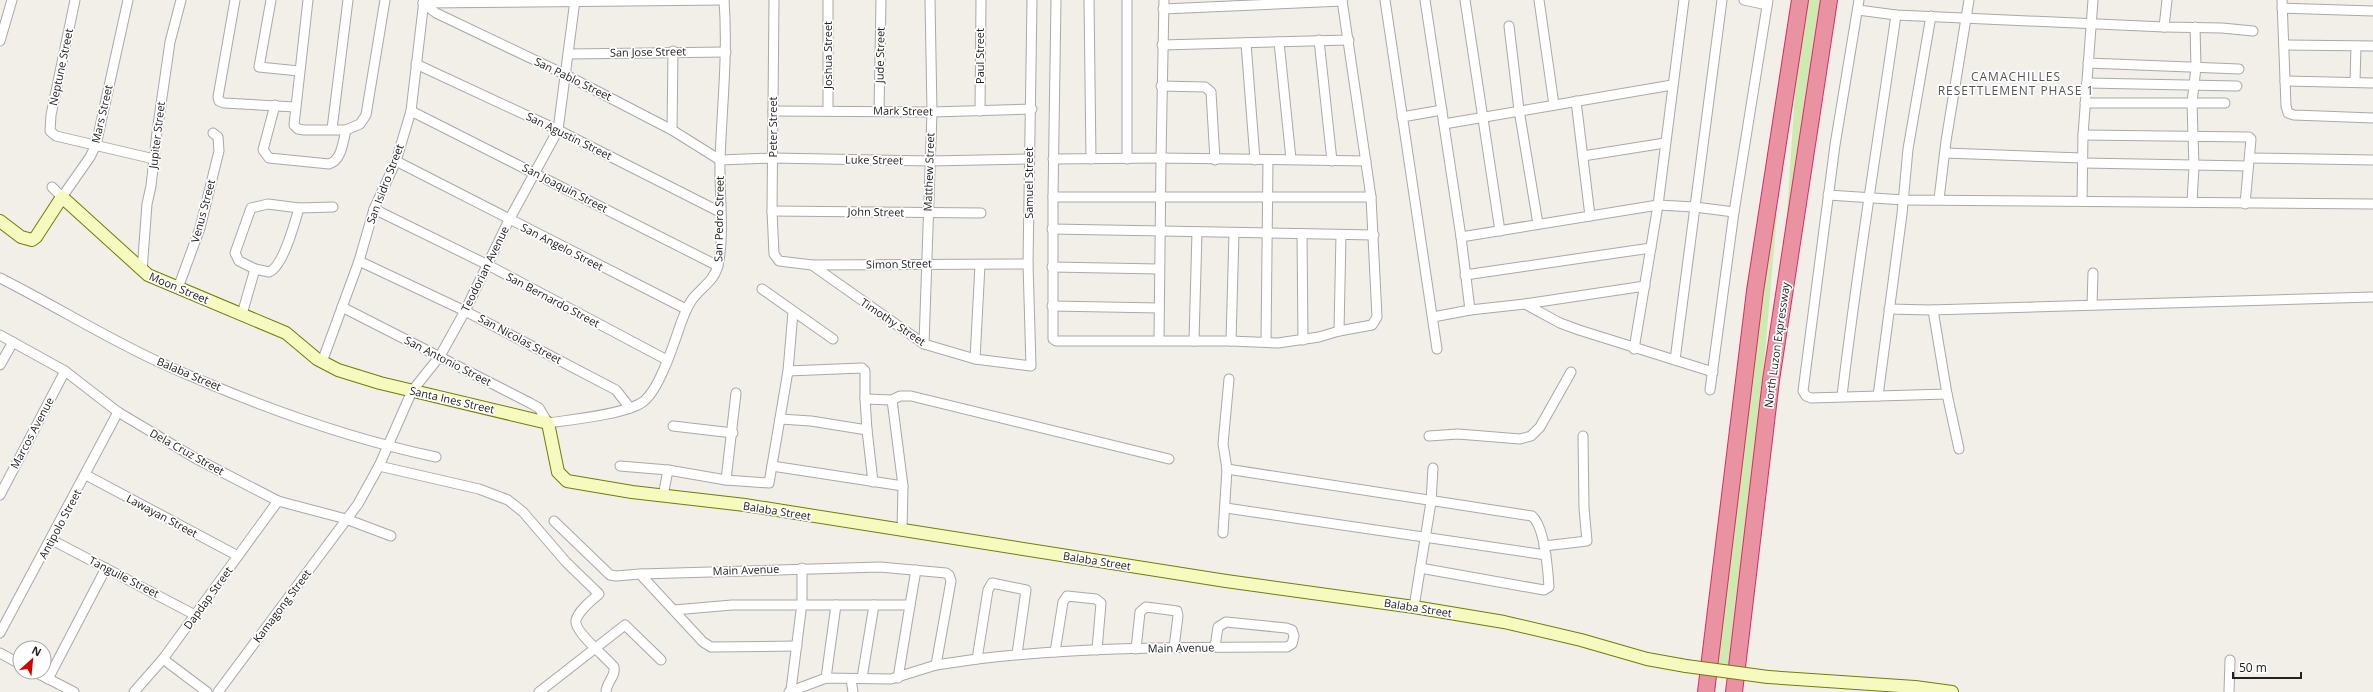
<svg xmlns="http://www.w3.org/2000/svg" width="2373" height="692" font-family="'Open Sans',sans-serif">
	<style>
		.grass { fill: #cdebb0 }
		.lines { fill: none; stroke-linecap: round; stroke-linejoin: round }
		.street-casing { stroke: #a9a9a9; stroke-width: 11 }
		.secondary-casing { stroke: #707d05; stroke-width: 14 }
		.highway-casing { stroke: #dc2a67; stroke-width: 18 }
		.street { stroke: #fff; stroke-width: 9 }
		.secondary { stroke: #f7fabf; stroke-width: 12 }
		.highway { stroke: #e892a2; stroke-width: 16 }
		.secondary-bridge-casing { stroke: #707d05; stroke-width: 14; stroke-linecap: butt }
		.secondary-bridge { stroke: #f7fabf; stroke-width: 12 }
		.labels { text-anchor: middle; stroke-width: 3.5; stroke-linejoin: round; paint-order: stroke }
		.street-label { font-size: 11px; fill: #222; stroke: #fff }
		.neighbourhood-label { font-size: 12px; letter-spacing: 1px; fill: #555; stroke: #fff }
	</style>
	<rect width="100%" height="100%" fill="#f2efe9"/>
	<g class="grass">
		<polygon points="1809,0 1822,0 1786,229 1795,92"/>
		<polygon points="1771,214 1777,214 1756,459 1729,672 1711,670"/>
	</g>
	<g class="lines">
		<defs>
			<g id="street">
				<polyline points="75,0 51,115 50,131 56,136 154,159"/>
				<polyline points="235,0 218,97 219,101 224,103 295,107"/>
				<polyline points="271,0 259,67 299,71"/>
				<polyline points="308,0 294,125 298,129 304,130 346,130 360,124 366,115 385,0"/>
				<polyline points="774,0 772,211 774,254 779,261 812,265 1028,264"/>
				<polyline points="1056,0 1053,197 1053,339 1056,341 1231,341 1278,343 1319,337 1339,331 1372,325 1377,317 1371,197 1342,0"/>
				<polyline points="1089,0 1091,159"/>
				<polyline points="1127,0 1127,159"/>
				<polyline points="1385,0 1437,349"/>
				<polyline points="1425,0 1461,237 1470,310"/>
				<polyline points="1465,0 1500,231"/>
				<polyline points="1539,0 1554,105"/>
				<polyline points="1744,0 1767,5"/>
				<polyline points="1859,0 1835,145 1803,391 1806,396 1811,398 1947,394"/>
				<polyline points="2282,0 2286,106 2288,113 2294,115 2373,118"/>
				<polyline points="423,3 436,13 566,75 672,130 720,160 773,158 929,161 1029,159"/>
				<polyline points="423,3 724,0"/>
				<polyline points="2282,8 2373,11"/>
				<polyline points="1163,9 1342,1"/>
				<polyline points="1858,10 1896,15 2164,27 2222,28 2253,31"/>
				<polyline points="1509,26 1519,110 1538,224"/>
				<polyline points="2164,27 2167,0"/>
				<polyline points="1319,40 1332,161"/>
				<polyline points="0,41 12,0"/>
				<polyline points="1279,42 1291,159"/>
				<polyline points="1246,43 1255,160"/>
				<polyline points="1162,45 1349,40"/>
				<polyline points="2284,45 2373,46"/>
				<polyline points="569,54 726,52"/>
				<polyline points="2088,63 2239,69"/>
				<polyline points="416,64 558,130 720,212"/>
				<polyline points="2285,81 2373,83"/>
				<polyline points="2355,82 2356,46"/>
				<polyline points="2087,83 2237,86"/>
				<polyline points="1161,86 1205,87 1211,92 1215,160"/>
				<polyline points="1576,101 1590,216"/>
				<polyline points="2085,103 2225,103"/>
				<path d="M 275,105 L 263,150 L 269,158 L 329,164 C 342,160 343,141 346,130"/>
				<polyline points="828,110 828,0"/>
				<polyline points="411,111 718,266"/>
				<polyline points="773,111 932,112 1032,109"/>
				<polyline points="879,111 881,0"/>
				<polyline points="980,111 981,0"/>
				<polyline points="1402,117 1442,110"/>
				<polyline points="1444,124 1672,85"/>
				<polyline points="332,129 348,0"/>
				<polyline points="672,130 673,51"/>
				<polyline points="2083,135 2249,137 2251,139 2245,204"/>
				<polyline points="1945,153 2082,158"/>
				<polyline points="1583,156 1665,143"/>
				<polyline points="2250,158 2373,160"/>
				<polyline points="1053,159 1161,158 1164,0"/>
				<polyline points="396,161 686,309"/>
				<polyline points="2083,163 2248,166"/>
				<polyline points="52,187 62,197 90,157 96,145 128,0"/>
				<polyline points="1828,195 1904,200 2373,204"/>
				<polyline points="1053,197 1371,197"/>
				<polyline points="1939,199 1946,141 1969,0"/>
				<polyline points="2082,201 2083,135 2093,0"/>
				<polyline points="2192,202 2194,167 2192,103 2196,67 2195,27"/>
				<polyline points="374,209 488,265 667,360"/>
				<polyline points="772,211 981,213"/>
				<polyline points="1052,229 1374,235"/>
				<polyline points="1302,234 1303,340"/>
				<polyline points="1461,237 1658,205 1695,207 1734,212"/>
				<polyline points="359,261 465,311 616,390 630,408"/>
				<polyline points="812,265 924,344 975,359 1031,366 1028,264 1032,0"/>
				<polyline points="1052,267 1159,269"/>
				<polyline points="255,269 239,261 235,253 251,208 268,204 299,208 333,207"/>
				<polyline points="142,271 147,204 151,186 157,132 170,42 181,0"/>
				<polyline points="1465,275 1651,248"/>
				<path d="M 0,278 C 54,305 106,338 161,363 C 250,403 341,437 436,457"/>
				<polyline points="178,288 200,228 219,151 218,137 213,133"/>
				<polyline points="762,289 833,339"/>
				<polyline points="1525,304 1645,286"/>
				<polyline points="2092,305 2093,273"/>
				<polyline points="1052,306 1159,308"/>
				<path d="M 342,307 L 530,403 L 539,408 L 548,423 C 569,420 629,414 644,401 C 660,388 674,343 681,323 C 685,313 688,303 695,296 C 704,286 715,279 718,265 C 725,236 719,191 720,160 C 722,106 728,54 724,0"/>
				<polyline points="1889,309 1930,310 2373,297"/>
				<polyline points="1933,310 1947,394 1959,449"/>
				<path d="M 242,314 L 255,269 L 269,272 C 283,267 295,222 299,208"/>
				<polyline points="1433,317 1470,310 1525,304 1560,323 1579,330 1713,372"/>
				<polyline points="1339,331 1341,235"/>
				<polyline points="0,335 65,371 118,412 195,458 278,501 346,519 391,536"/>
				<polyline points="1159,340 1161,158 1366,161"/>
				<polyline points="1194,341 1197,232"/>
				<polyline points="1231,341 1234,233"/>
				<polyline points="1266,342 1268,160"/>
				<polyline points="924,344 932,112 930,0"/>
				<polyline points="1634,349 1658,205 1684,0"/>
				<polyline points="975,359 980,265"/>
				<polyline points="1675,360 1722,0"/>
				<polyline points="322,362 359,261 374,209 396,161 411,111 424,0"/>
				<polyline points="0,365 13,342"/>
				<polyline points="788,371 862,368 865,371 865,399"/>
				<polyline points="1710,390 1734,212 1768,0"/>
				<path d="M 1842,396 C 1857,268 1878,142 1896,15"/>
				<polyline points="1878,396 1902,214 1908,149 1931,16"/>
				<polyline points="780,419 811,421 867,430 865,399 892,400"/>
				<polyline points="673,426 733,433"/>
				<polyline points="867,430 873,482"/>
				<polyline points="1429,436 1458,434 1520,439 1531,436 1540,427 1571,372"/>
				<path d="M 379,466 L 479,489 L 508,500 L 523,512 L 566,562 L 599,594 C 591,601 579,610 576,620 C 573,631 606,657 614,667 C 616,676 606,683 606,692"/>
				<polyline points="620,466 668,470 726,480 769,483 788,371 793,312"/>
				<polyline points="772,466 903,486"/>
				<path d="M 1227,469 L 1532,516 C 1545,527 1548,571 1549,587 L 1544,590 L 1420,568"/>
				<polyline points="86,475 238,556"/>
				<polyline points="726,480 736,393"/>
				<polyline points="0,495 65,371"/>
				<polyline points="663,496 668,470"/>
				<polyline points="1226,508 1546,555"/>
				<polyline points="554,521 610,575 616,576 640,574"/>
				<polyline points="902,530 903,486 892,400 900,396 911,396 1169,459"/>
				<polyline points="1223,533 1227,469 1223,444 1229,379"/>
				<polyline points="52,540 195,615"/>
				<polyline points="1544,546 1587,541 1584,508 1583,436"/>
				<polyline points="1414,607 1431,502 1433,468"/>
				<polyline points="674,610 732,605 910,605 916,570"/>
				<polyline points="0,633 118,412"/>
				<polyline points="797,646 711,647 703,642 640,574 880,567 946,573 949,575 951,581 936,665"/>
				<polyline points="1136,649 1140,612 1146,607 1177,611 1178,616 1174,647"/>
				<polyline points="1055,652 1063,602 1067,596 1096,599 1101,603 1097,650"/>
				<polyline points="0,653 20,664"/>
				<path d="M 1017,654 L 1026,590 L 992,583 L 988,590 L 977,659 C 1080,647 1184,647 1287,647 L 1292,644 L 1294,636 L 1292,630 L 1286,628 L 1226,622 L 1218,627 L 1215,647"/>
				<polyline points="163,659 207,692"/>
				<polyline points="35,672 74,692"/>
				<polyline points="826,678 836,605"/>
				<polyline points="862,678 874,605"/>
				<polyline points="898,678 910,605"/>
				<polyline points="48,679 106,568"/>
				<polyline points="851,679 853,692"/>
				<polyline points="791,690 802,603 802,568"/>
				<polyline points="134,692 163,659 278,501"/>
				<polyline points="218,692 358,504 379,466 412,391 440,356 465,311 509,220 558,130 575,0"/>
				<polyline points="539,692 625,625 661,660"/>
				<polyline points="789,692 826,678 891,679 936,665 977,659"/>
				<polyline points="2229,692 2230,660"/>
			</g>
			<g id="secondary">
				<polyline points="0,221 21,237 32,240 36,237 62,197 148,275 286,333 317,359 338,370 380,383 548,423 558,472 567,481 632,492 745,505 1226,581 1414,607 1504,622 1581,640 1647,659 1686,666"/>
				<polyline points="1768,677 1915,687 1952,692"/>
			</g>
			<g id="highway">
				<polyline points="1706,692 1755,291 1800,0"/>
				<polyline points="1734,692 1771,380 1829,0"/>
			</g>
		</defs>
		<use href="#street" class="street-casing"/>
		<use href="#secondary" class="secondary-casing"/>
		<use href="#highway" class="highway-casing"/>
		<use href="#street" class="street"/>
		<use href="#secondary" class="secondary"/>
		<use href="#highway" class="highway"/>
		<defs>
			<polyline id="secondary-bridge" points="1686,666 1768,677"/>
		</defs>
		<use href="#secondary-bridge" class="secondary-bridge-casing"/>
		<use href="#secondary-bridge" class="secondary-bridge"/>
	</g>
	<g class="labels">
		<g class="street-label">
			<text transform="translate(648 52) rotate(-1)" y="4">San Jose Street</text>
			<text transform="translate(828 55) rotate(-90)" y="4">Joshua Street</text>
			<text transform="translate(880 55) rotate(-89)" y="4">Jude Street</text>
			<text transform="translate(980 56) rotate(-90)" y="4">Paul Street</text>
			<text transform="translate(61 67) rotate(-78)" y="4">Neptune Street</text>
			<text transform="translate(573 79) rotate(26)" y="4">San Pablo Street</text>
			<text transform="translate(903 111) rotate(1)" y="4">Mark Street</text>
			<text transform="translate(102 114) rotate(-77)" y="4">Mars Street</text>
			<text transform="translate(773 127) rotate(-90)" y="4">Peter Street</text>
			<text transform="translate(157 135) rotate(-83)" y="4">Jupiter Street</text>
			<text transform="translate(569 136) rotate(26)" y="4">San Agustin Street</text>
			<text transform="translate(874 160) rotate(1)" y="4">Luke Street</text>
			<text transform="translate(929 172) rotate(-88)" y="4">Matthew Street</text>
			<text transform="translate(1029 183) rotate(-90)" y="4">Samuel Street</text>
			<text transform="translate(385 184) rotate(-69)" y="4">San Isidro Street</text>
			<text transform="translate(565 188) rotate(27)" y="4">San Joaquin Street</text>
			<text transform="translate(203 211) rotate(-75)" y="4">Venus Street</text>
			<text transform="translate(876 212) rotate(1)" y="4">John Street</text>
			<text transform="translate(719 219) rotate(-89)" y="4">San Pedro Street</text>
			<text transform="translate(562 247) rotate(27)" y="4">San Angelo Street</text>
			<text transform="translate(899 264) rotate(-1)" y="4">Simon Street</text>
			<text transform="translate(485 269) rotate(-64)" y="4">Teodorian Avenue</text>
			<text transform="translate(179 288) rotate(23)" y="4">Moon Street</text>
			<text transform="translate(553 300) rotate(28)" y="4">San Bernardo Street</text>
			<text transform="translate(893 322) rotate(34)" y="4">Timothy Street</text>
			<text transform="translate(520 339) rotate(28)" y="4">San Nicolas Street</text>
			<text transform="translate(1777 345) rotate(-82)" y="4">North Luzon Expressway</text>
			<text transform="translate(448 361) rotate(27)" y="4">San Antonio Street</text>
			<text transform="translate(189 374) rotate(23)" y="4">Balaba Street</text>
			<text transform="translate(452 400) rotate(13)" y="4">Santa Ines Street</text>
			<text transform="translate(32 433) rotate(-62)" y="4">Marcos Avenue</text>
			<text transform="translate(187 452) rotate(29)" y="4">Dela Cruz Street</text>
			<text transform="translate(777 511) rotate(9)" y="4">Balaba Street</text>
			<text transform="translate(162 516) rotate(28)" y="4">Lawayan Street</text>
			<text transform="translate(60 524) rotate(-62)" y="4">Antipolo Street</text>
			<text transform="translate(1097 561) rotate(9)" y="4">Balaba Street</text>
			<text transform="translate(746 570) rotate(-2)" y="4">Main Avenue</text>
			<text transform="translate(124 577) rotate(27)" y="4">Tanguile Street</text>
			<text transform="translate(208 598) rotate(-54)" y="4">Dapdap Street</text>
			<text transform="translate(282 606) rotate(-53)" y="4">Kamagong Street</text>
			<text transform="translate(1418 608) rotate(9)" y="4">Balaba Street</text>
			<text transform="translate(1181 648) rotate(-1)" y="4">Main Avenue</text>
		</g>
		<g class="neighbourhood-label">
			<text x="2016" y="81">CAMACHILLES<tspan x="2016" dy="14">RESETTLEMENT PHASE 1</tspan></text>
		</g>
	</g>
	<g transform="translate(32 660) rotate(27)"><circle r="19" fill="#ffffff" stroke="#a7a7a7"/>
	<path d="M0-3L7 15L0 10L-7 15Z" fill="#d40000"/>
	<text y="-6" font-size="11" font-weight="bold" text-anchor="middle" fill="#222222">N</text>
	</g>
	<path d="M2233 672v6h68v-6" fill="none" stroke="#222222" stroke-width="2"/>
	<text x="2239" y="672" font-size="12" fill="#222222" stroke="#ffffff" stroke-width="3" paint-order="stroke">50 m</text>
</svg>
